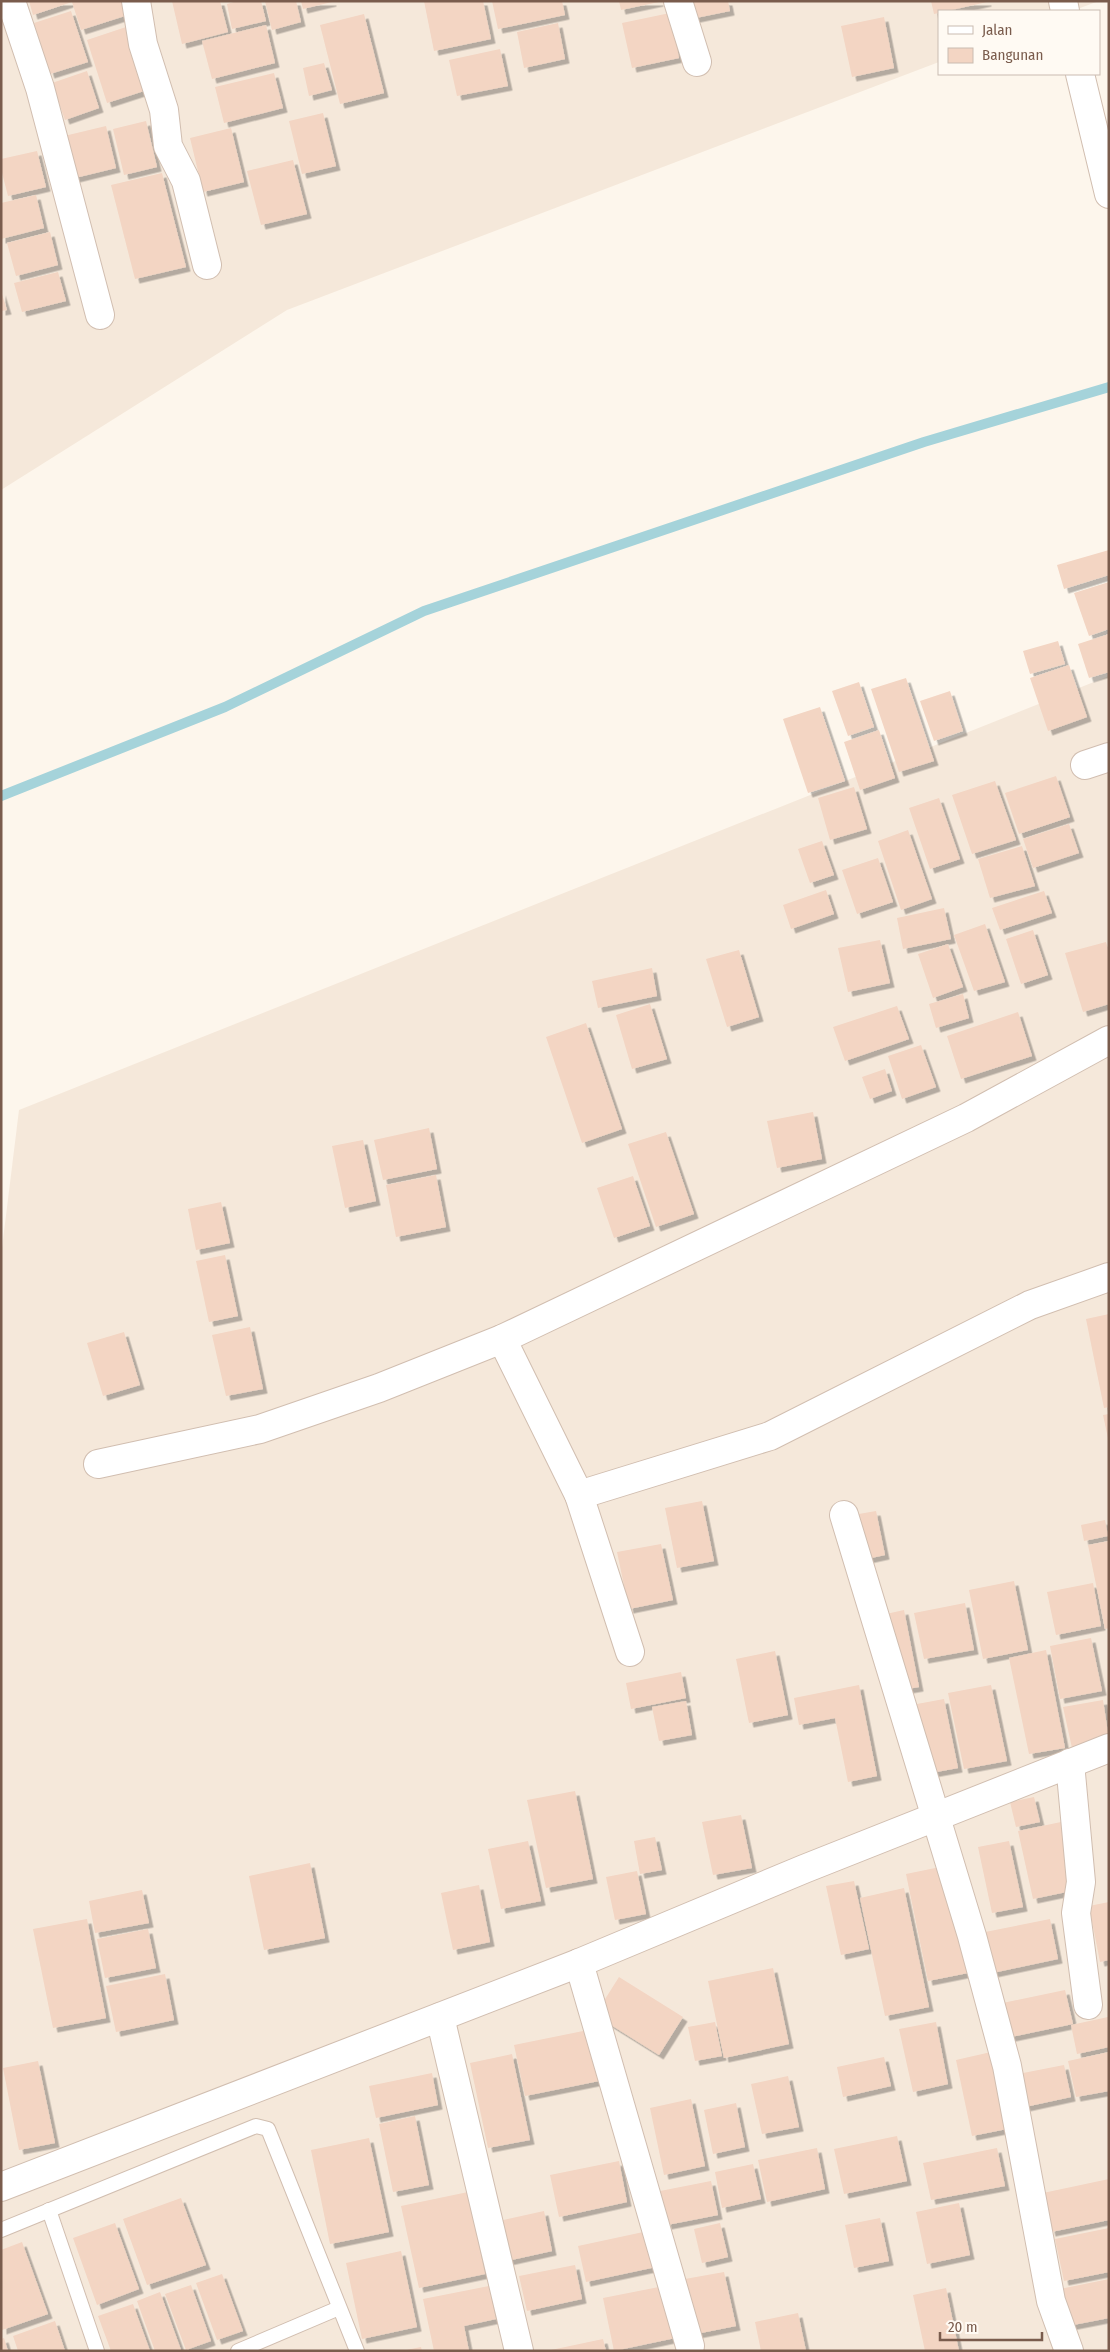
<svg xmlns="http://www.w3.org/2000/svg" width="1110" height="2352" font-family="'Fira Sans Condensed',sans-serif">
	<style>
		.residential { fill: #f5e8da }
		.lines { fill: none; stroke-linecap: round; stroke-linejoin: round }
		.stream { stroke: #a5d3da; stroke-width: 10 }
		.building { fill: #f3d5c3; filter: url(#shadow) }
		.lane-casing { stroke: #d1beb0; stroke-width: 16 }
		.street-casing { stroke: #d1beb0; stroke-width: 30 }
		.lane { stroke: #fff; stroke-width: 14 }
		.street { stroke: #fff; stroke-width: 28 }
	</style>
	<defs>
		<filter id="shadow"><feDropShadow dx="4.5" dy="4.5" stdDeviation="0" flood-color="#0004"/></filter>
	</defs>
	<rect width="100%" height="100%" fill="#fdf6ec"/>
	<g class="residential">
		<polygon points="1,1 1099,1 1072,11 939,11 939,62 287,310 1,490"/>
		<polygon points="1109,676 1109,2351 1,2351 1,1256 19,1110"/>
	</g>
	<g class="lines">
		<polyline class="stream" points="1,796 225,707 424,611 924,442 1109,387"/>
	</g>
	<g class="building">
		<polygon points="29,1 127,1 131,14 81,30 72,2 33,15"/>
		<polygon points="172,1 220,1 228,32 182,44"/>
		<polygon points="237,1 261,1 266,21 232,29 227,4"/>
		<polygon points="265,1 296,1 301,22 272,30"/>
		<polygon points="301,1 332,1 332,2 303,9"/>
		<polygon points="424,1 483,1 491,39 434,51"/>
		<polygon points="492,1 562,1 565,15 498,29"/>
		<polygon points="619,1 659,1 659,2 621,10"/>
		<polygon points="682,1 728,1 730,11 686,20"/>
		<polygon points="931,1 987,1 987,2 934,14"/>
		<polygon points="71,11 88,62 50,74 34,23"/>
		<polygon points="670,13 679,58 632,68 622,23"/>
		<polygon points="364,14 384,93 340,104 320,25"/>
		<polygon points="884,17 894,68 852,77 841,26"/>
		<polygon points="558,23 565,59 524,68 517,32"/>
		<polygon points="266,25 275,63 212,79 202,41"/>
		<polygon points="126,27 147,90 107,103 87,40"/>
		<polygon points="500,49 508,86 457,96 449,60"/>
		<polygon points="324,63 332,90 309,96 303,68"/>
		<polygon points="87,71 99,108 65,120 52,83"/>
		<polygon points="274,73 283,108 224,123 215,87"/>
		<polygon points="323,113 336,166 302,174 289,121"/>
		<polygon points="146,121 157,167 124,175 113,129"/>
		<polygon points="106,126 116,168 71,179 60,137"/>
		<polygon points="231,128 244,182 203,192 190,138"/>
		<polygon points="37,151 46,187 8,196 1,169 1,159"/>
		<polygon points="293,160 307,214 261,225 247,171"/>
		<polygon points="162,173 186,267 135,279 111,185"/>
		<polygon points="36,195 44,228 1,239 1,203"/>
		<polygon points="50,232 58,265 16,276 7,243"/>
		<polygon points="58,272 66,301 22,312 14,283"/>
		<polygon points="1,291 7,310 1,311"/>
		<polygon points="1109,550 1109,575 1064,589 1057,565"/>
		<polygon points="1109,582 1109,629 1089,636 1074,593"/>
		<polygon points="1109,634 1109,672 1089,678 1078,644"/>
		<polygon points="1058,641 1065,664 1030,674 1023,651"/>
		<polygon points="1069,665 1087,717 1048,731 1030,678"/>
		<polygon points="906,678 934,761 899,772 871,689"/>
		<polygon points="859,682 874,727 848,736 832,691"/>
		<polygon points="950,691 963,731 934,741 920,701"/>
		<polygon points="820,707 845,781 808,793 783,719"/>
		<polygon points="879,730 895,778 860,790 844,742"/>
		<polygon points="1056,776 1070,817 1019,834 1005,793"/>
		<polygon points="995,781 1016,840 972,854 952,795"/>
		<polygon points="854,787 867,829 830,840 818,798"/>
		<polygon points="939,798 960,859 930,869 909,808"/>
		<polygon points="1069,824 1079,853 1033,868 1023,839"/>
		<polygon points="908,830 932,899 901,910 878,841"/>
		<polygon points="822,841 834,875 810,883 798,849"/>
		<polygon points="1022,846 1035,886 990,898 978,859"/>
		<polygon points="878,858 893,902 857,914 842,870"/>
		<polygon points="826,890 834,914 791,929 783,905"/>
		<polygon points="1044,891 1052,913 1000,930 992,908"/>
		<polygon points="944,908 951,939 903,949 897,918"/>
		<polygon points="985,924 1005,982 974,991 954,935"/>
		<polygon points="1033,930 1048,975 1021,984 1006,939"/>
		<polygon points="880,940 890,983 848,992 838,948"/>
		<polygon points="1106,942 1109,952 1109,1004 1083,1012 1065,953"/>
		<polygon points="948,944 963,987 933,998 918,954"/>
		<polygon points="739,950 759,1017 727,1027 706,959"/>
		<polygon points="652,968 657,996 598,1008 592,981"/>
		<polygon points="963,994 969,1018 936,1028 929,1004"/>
		<polygon points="650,1004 667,1059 632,1069 616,1015"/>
		<polygon points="897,1006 909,1039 845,1061 833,1027"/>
		<polygon points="1018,1012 1032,1056 961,1079 947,1036"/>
		<polygon points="586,1023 622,1129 582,1143 546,1037"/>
		<polygon points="921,1045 936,1087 902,1099 888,1056"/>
		<polygon points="885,1069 892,1091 870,1099 862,1077"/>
		<polygon points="813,1112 822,1159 777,1168 767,1121"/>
		<polygon points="429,1128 437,1169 383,1180 374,1140"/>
		<polygon points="666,1132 694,1214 656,1227 628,1144"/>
		<polygon points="363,1140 376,1201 345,1208 332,1146"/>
		<polygon points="436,1175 446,1227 396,1237 386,1185"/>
		<polygon points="633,1176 650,1226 614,1238 597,1188"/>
		<polygon points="221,1202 230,1243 196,1250 188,1209"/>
		<polygon points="225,1255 238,1316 209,1322 196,1261"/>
		<polygon points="1109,1314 1109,1407 1104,1408 1086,1319"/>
		<polygon points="250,1327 263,1389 226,1396 212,1335"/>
		<polygon points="124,1332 140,1385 103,1396 87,1343"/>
		<polygon points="1109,1414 1109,1438 1108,1438 1103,1415"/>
		<polygon points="702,1501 714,1561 677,1568 665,1508"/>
		<polygon points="876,1511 885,1555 862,1560 853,1515"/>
		<polygon points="1105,1520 1108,1536 1084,1541 1081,1525"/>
		<polygon points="1109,1541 1109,1628 1105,1629 1088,1545"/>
		<polygon points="661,1544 673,1600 629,1609 617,1552"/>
		<polygon points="1014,1581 1028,1650 983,1659 969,1590"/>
		<polygon points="1093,1583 1101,1626 1056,1635 1047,1592"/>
		<polygon points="965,1603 974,1650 924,1659 914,1613"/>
		<polygon points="904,1610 919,1687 902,1690 886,1614"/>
		<polygon points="1091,1638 1102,1691 1060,1699 1050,1646"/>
		<polygon points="1046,1650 1065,1748 1029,1754 1009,1658"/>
		<polygon points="775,1651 788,1715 749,1723 736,1659"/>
		<polygon points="681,1672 686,1698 631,1709 626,1683"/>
		<polygon points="859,1685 877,1776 848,1782 835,1718 799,1725 794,1698"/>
		<polygon points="991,1685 1007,1761 964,1769 948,1693"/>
		<polygon points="944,1699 958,1768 931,1773 917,1704"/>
		<polygon points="1103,1700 1109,1740 1072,1748 1063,1707"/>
		<polygon points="686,1701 692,1735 659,1741 652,1707"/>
		<polygon points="575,1791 593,1879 546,1888 527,1800"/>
		<polygon points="1034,1797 1040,1822 1016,1827 1010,1802"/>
		<polygon points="741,1815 752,1868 713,1875 702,1822"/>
		<polygon points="1061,1822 1076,1890 1033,1899 1018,1831"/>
		<polygon points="655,1837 662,1870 640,1874 634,1841"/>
		<polygon points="528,1841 541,1901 501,1909 488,1849"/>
		<polygon points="1009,1841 1023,1907 992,1913 978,1847"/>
		<polygon points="310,1863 325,1938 264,1950 249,1876"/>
		<polygon points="945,1866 968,1973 928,1981 906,1874"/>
		<polygon points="637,1871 646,1914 615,1920 606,1877"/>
		<polygon points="854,1881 869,1949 841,1955 826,1886"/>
		<polygon points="479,1885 490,1942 453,1950 441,1893"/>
		<polygon points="904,1888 929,2007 885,2016 860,1898"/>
		<polygon points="142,1890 149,1923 95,1933 89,1901"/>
		<polygon points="1109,1902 1109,1960 1100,1962 1089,1906"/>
		<polygon points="87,1919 106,2018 53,2028 33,1929"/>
		<polygon points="1050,1919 1058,1959 988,1974 980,1933"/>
		<polygon points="148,1929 156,1968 105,1978 97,1939"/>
		<polygon points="773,1968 789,2044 724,2058 708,1981"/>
		<polygon points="165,1974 174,2020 116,2032 106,1986"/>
		<polygon points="619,1977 683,2017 659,2055 595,2015"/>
		<polygon points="1065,1990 1073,2024 1006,2038 998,2004"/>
		<polygon points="1108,2017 1109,2047 1077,2054 1071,2025"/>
		<polygon points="715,2022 722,2056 695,2061 688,2027"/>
		<polygon points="936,2022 948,2084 913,2092 899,2029"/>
		<polygon points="593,2029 604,2080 525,2096 514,2045"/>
		<polygon points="991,2052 1007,2129 972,2136 956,2060"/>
		<polygon points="1109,2052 1109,2091 1076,2097 1068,2061"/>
		<polygon points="512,2054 530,2140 488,2148 470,2063"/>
		<polygon points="884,2057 891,2086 843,2097 837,2067"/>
		<polygon points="38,2061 55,2143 19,2150 3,2068"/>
		<polygon points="1064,2065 1071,2097 1025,2107 1018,2074"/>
		<polygon points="432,2073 438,2105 376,2118 369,2086"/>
		<polygon points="788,2076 799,2127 762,2134 751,2084"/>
		<polygon points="691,2099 705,2166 664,2175 650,2108"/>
		<polygon points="736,2103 745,2147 713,2154 704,2110"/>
		<polygon points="415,2116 429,2185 393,2192 379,2124"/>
		<polygon points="897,2136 907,2181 844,2194 834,2149"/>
		<polygon points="369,2138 389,2232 330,2244 311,2150"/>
		<polygon points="817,2148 825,2189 767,2202 758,2160"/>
		<polygon points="997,2148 1005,2186 931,2200 923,2163"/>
		<polygon points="619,2161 627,2202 559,2217 550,2175"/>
		<polygon points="753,2164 761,2199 722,2208 715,2172"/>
		<polygon points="1109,2179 1109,2220 1051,2232 1043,2193"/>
		<polygon points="711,2181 718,2215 667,2225 660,2191"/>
		<polygon points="468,2192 485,2274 419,2288 401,2206"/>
		<polygon points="181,2198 206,2265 147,2285 123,2219"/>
		<polygon points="959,2203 970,2255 927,2264 916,2212"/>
		<polygon points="544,2211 552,2251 507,2261 499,2221"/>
		<polygon points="880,2218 889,2261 854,2268 845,2225"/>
		<polygon points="115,2223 139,2289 97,2305 73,2238"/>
		<polygon points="720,2223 728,2257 702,2263 694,2229"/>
		<polygon points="1109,2228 1109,2272 1064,2281 1055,2239"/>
		<polygon points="648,2231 656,2267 586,2282 578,2246"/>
		<polygon points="22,2242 48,2314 2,2330 1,2250"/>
		<polygon points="401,2251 417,2327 362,2339 346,2263"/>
		<polygon points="575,2265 582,2299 527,2311 519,2276"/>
		<polygon points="724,2272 736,2326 696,2334 685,2279"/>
		<polygon points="222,2274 243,2331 217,2340 196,2283"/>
		<polygon points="1109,2279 1109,2318 1068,2326 1060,2289"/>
		<polygon points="191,2285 211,2341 186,2350 165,2294"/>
		<polygon points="669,2285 680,2337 614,2351 603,2298"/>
		<polygon points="489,2286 496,2319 464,2326 469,2351 434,2351 423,2299"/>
		<polygon points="946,2288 959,2351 925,2351 913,2295"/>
		<polygon points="160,2292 181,2350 155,2351 137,2301"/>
		<polygon points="133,2304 150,2351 111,2351 98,2316"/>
		<polygon points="798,2313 806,2351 761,2351 755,2322"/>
		<polygon points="55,2321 65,2351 18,2351 13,2336"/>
		<polygon points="4,2338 8,2351 1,2351 1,2339"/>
		<polygon points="603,2339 606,2351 551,2351 551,2350"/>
		<polygon points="421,2347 422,2351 406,2351 406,2350"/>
	</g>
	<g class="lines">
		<defs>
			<g id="lane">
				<polyline points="49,2210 97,2351"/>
				<polyline points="1,2230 256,2126 268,2129 357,2351"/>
				<polyline points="238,2351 339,2308"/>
			</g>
			<g id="street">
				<polyline points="11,1 40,88 100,315"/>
				<polyline points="136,1 143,44 164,110 168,146 186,181 207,265"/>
				<polyline points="678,1 697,62"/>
				<polyline points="1063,1 1065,11"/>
				<polyline points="1080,74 1109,194"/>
				<polyline points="1085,765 1109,757"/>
				<polyline points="502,1339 579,1495 630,1652"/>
				<polyline points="98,1464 260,1429 379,1388 502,1339 966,1118 1109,1040"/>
				<polyline points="579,1495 770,1436 1030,1305 1109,1277"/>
				<polyline points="844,1515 972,1936 1007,2066 1051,2301 1069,2351"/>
				<polyline points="1070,1763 1081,1882 1076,1913 1088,2005"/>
				<polyline points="579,1963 690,2346"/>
				<polyline points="440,2017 519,2351"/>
				<polyline points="1,2187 579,1963 804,1869 1109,1748"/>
			</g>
		</defs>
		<use href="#lane" class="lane-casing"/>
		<use href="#street" class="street-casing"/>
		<use href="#lane" class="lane"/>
		<use href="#street" class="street"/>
	</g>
	<rect width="1110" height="2352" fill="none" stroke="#7a5c4d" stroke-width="5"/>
	<rect x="938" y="10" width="162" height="65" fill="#fffaf3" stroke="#cabbb1"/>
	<rect x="948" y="26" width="25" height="8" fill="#ffffff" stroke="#cabbb1"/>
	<text x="982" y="35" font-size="15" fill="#7a5c4d">Jalan</text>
	<rect x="948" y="48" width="25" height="15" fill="#f3d5c3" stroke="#cabbb1"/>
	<text x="982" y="60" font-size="15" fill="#7a5c4d">Bangunan</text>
	<path d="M940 2332v8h102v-8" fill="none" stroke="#7a5c4d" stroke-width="2.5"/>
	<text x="948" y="2332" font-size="15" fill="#7a5c4d" stroke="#fffaf3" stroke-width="4" paint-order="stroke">20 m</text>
</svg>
